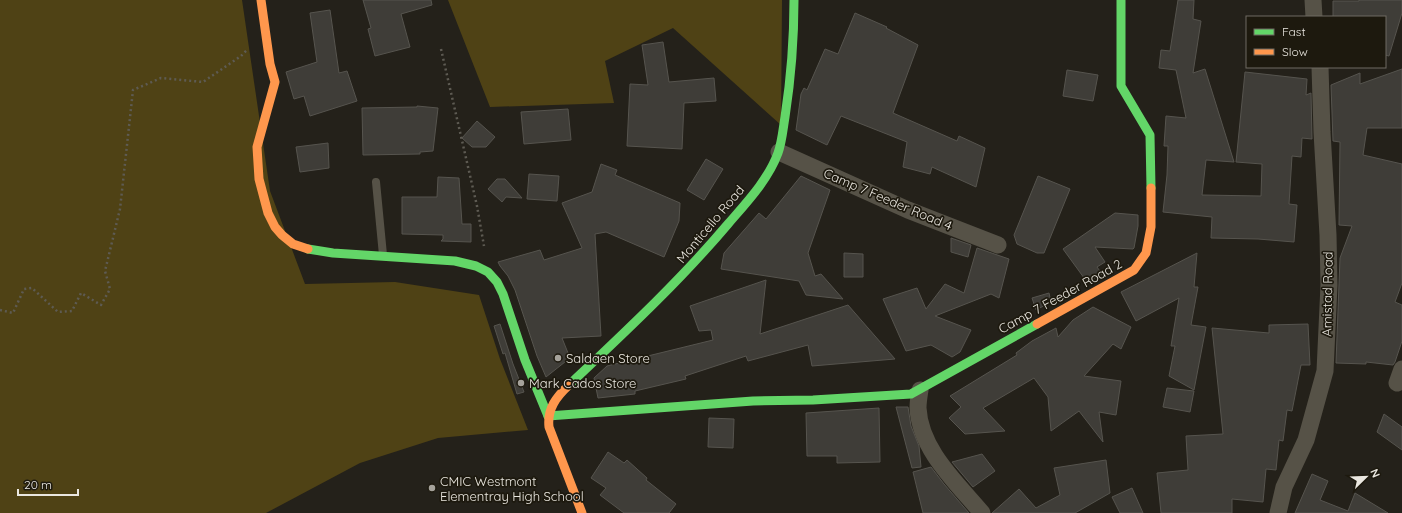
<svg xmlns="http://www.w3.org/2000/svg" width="1402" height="513" font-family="Quicksand,sans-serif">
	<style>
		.forest { fill: #4f4215 }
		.building { fill: #3f3d38; stroke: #56544e }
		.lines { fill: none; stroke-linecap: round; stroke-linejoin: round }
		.path { stroke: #5e5b53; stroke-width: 2.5; stroke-dasharray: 2 3; stroke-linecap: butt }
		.lane { stroke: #565247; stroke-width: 8 }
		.street { stroke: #565247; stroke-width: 17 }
		.fast { stroke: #63d668; stroke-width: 9 }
		.slow { stroke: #ff974d; stroke-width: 9 }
		.poi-dot { fill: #a5a29b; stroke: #1d190e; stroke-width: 1.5 }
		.labels { text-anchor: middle; stroke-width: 3.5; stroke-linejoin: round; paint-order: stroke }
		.street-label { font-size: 13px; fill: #eae7e0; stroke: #1d190e }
		.poi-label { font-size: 13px; fill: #eae7e0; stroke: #1d190e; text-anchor: start }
	</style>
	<rect width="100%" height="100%" fill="#24211a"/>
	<g class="forest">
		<polygon points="0,0 242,0 270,191 305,284 395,282 479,295 500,359 528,430 438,438 360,463 266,513 0,513"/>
		<polygon points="448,0 782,0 781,125 673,28 605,61 614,103 490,107"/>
	</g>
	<g class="building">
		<polygon points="363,0 431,0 432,5 401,14 410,47 375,56 368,29 371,28"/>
		<polygon points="1178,0 1194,0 1193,19 1201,21 1193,73 1205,69 1234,162 1206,160 1202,195 1261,196 1262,164 1236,162 1245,72 1307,79 1306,95 1311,93 1312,139 1302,138 1301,157 1292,156 1289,204 1297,205 1294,242 1258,239 1211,238 1212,217 1163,212 1167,175 1168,146 1164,146 1166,116 1186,118 1176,70 1159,68 1161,50 1170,51"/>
		<polygon points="1359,0 1402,0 1402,13 1389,56 1385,55 1385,17 1333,17 1333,1 1359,1"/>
		<polygon points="330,10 339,73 347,71 357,101 310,116 304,96 294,99 286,72 317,62 310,13"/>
		<polygon points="855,13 887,27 886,28 918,45 893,113 957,141 959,136 985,148 976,187 932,167 930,174 903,167 907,142 841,116 827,145 796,130 801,94 804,88 807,90 825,49 838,54"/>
		<polygon points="663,42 669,82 714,78 716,101 684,103 682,149 627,146 630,84 648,85 642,45"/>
		<polygon points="1402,69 1402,128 1367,128 1363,155 1402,164 1402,283 1395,302 1402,305 1402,341 1395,362 1393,365 1366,362 1366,364 1336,363 1340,258 1352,226 1339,225 1340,142 1333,141 1331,85 1360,73 1360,84"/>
		<polygon points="1067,70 1098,75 1093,101 1063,96"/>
		<polygon points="417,106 438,108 433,151 420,152 420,154 363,155 362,108 417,107"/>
		<polygon points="568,109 571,140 524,144 521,112"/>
		<polygon points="477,121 495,137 486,147 472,147 462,138"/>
		<polygon points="328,143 329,168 300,172 296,147"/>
		<polygon points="706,159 723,169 704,200 687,190"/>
		<polygon points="601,164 617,170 615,175 680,203 679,221 664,257 606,232 595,234 601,336 562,338 570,358 546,377 537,356 515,290 508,276 500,266 498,262 540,250 544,260 582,248 562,203 592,192"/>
		<polygon points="529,174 559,176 557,201 527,199"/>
		<polygon points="801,176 830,190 808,253 815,276 821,274 843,299 806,295 799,281 721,269 724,253 759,213 766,219"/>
		<polygon points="1038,176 1070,189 1044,253 1037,253 1017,244 1014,235"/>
		<polygon points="438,177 459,178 462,224 471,224 471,242 441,241 443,239 443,235 402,234 402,197 437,197"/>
		<polygon points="497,179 505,179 522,198 506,197 502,202 488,189"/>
		<polygon points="1115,213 1138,215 1138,226 1134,248 1133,249 1095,247 1105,262 1097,267 1102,274 1087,282 1063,249"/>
		<polygon points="951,238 971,245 968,257 951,252"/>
		<polygon points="977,248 1009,259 999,298 991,294 935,316 971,330 960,352 952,357 931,345 906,351 883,299 917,288 926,309 945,284 964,293"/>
		<polygon points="844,253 863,254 863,277 844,277"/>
		<polygon points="1197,253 1194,287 1198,287 1191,325 1206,327 1194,390 1169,376 1175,346 1171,346 1179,298 1136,321 1121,292"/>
		<polygon points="766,280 760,334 848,305 895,359 812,366 808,345 748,361 746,356 685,376 686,379 635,391 635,394 598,398 594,378 607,366 713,340 711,330 699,331 690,306"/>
		<polygon points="1049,293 1051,302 1036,310 1032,298"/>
		<polygon points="1093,307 1131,327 1121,349 1113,344 1084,376 1121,381 1116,415 1099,412 1103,442 1079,411 1051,431 1048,397 1034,378 983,408 1005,431 965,434 949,418 961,407 950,396 1017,355 1016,353 1032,341 1056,328 1058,337 1073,320"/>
		<polygon points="500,324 513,364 524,392 517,394 505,353 503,354 494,326"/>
		<polygon points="1308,324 1310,365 1301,365 1292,411 1287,410 1283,441 1279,440 1276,470 1266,469 1263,502 1232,499 1232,513 1161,513 1157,473 1188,470 1186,436 1223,434 1212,328 1269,333 1269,325"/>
		<polygon points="1167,388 1194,391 1190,412 1163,407"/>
		<polygon points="896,407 908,407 911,426 919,446 921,467 912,468"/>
		<polygon points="879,408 880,462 837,463 837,456 807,456 806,413"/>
		<polygon points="1384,414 1402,427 1402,450 1377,432"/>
		<polygon points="709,418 734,419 733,448 708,447"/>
		<polygon points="608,452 624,463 627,460 647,478 646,480 676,504 669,513 624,513 600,495 606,488 591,478"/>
		<polygon points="982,454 995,471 973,487 952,462"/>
		<polygon points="1106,460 1110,493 1075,513 992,513 1019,489 1036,508 1060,495 1054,468"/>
		<polygon points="931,467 944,484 969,513 923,513 913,472"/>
		<polygon points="1312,474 1328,481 1320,500 1348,511 1355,493 1388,513 1295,513"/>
		<polygon points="1132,488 1143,513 1120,513 1112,497"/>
	</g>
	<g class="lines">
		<g class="path">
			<polyline points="441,49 477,206 484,246"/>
			<polyline points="0,310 13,313 24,289 32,288 58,312 72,311 81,293 101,305 110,289 105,271 120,209 133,90 161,78 203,82 241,56 247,50"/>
		</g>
		<polyline class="lane" points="376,182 383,255"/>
		<g class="street">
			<polyline points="1313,0 1314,17"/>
			<polyline points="779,152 908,210 998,245"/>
			<polyline points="1397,383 1402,369"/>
			<path d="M 920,390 C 919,396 918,402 918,408 C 920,450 957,483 982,513"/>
			<polyline points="1278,513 1284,487 1306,440 1325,371 1329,285 1328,235 1322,132 1320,67"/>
		</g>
		<g class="fast">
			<polyline points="1121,0 1121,86 1150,135 1151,188"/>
			<polyline points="308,249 333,253 455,261 476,266 488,272 497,282 503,294 525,360 548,416"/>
			<path d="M 569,385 C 624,333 679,282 728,224 C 747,202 768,180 778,153 C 782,142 783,129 785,117 C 791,78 794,39 794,0"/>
			<polyline points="548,416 753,401 813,400 911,394 1037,324"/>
		</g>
		<g class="slow">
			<polyline points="261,0 270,64 275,82 257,147 259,179 268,213 275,227 282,235 293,244 308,249"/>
			<polyline points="1037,324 1134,270 1146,253 1151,227 1151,188"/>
			<path d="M 569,385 C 556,397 547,409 549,427 L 582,513"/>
		</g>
	</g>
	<g class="poi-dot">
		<circle cx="558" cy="358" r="4"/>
		<circle cx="521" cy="383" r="4"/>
		<circle cx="432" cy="488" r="4"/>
	</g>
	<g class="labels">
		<g class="street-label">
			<text transform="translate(888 199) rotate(23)" y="5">Camp 7 Feeder Road 4</text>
			<text transform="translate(710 224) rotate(-50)" y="5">Monticello Road</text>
			<text transform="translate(1327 294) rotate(-89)" y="5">Amistad Road</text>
			<text transform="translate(1060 296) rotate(-29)" y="5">Camp 7 Feeder Road 2</text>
		</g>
		<g class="poi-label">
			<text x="566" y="363">Saldaen Store</text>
			<text x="529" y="388">Mark Cados Store</text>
			<text x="440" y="486">CMIC Westmont<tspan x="440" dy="15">Elementray High School</tspan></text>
		</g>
	</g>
	<rect x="1246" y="16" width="140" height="52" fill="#1d190e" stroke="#6f6b62"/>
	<rect x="1254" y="29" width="20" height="6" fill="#63d668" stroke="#6f6b62"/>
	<text x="1282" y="36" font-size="12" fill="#eae7e0">Fast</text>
	<rect x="1254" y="49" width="20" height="6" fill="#ff974d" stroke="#6f6b62"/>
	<text x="1282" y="56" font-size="12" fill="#eae7e0">Slow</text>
	<g transform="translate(1366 477) rotate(67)" stroke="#1d190e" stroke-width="3" paint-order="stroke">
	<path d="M0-3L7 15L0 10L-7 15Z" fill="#eae7e0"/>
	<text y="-6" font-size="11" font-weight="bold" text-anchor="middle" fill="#eae7e0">N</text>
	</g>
	<path d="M18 489v6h60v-6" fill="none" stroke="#eae7e0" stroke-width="2"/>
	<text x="24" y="489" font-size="12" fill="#eae7e0" stroke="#1d190e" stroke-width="3" paint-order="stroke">20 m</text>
</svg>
